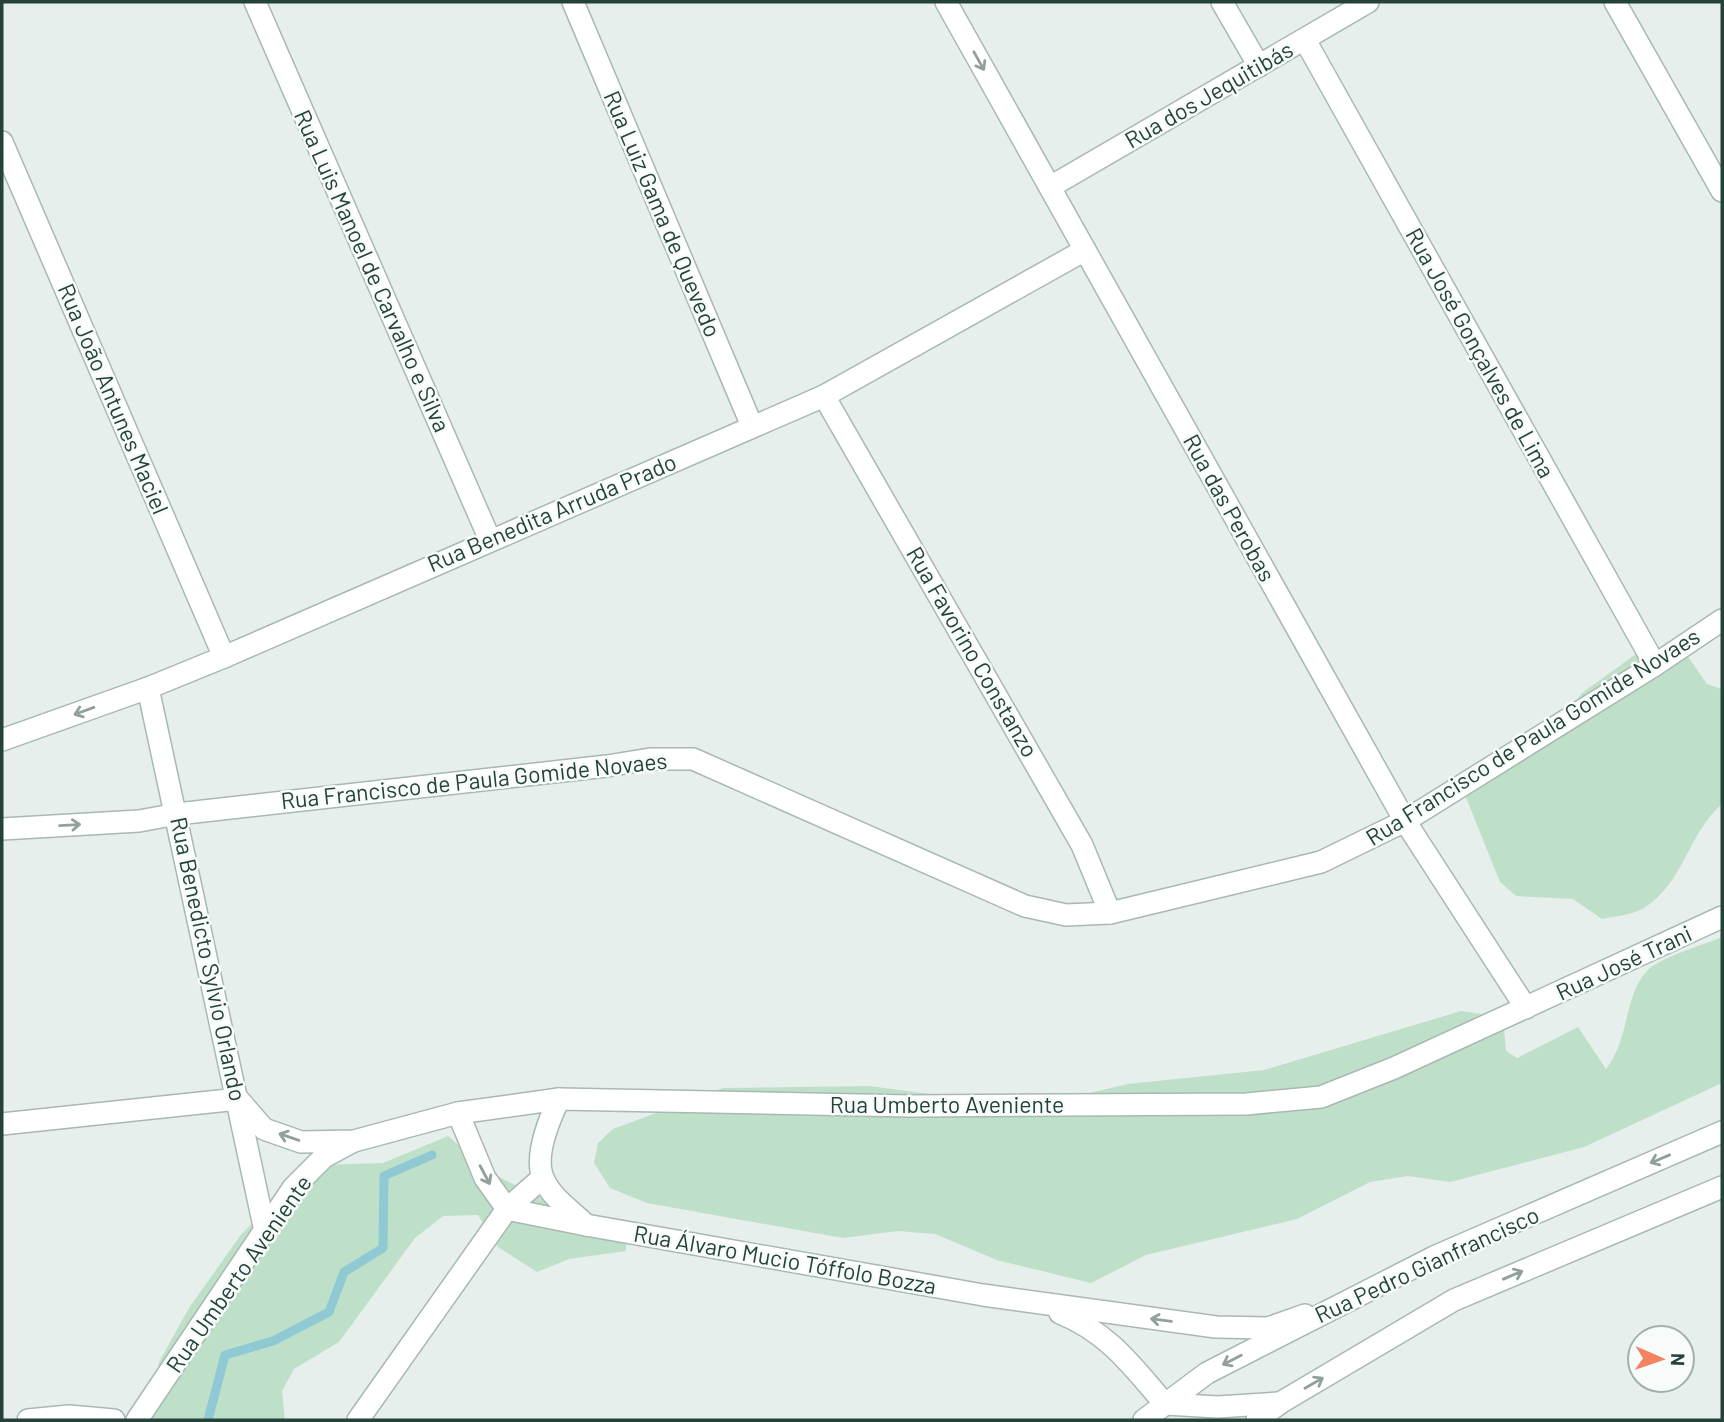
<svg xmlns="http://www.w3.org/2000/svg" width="1724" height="1422" font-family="Barlow,sans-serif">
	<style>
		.green { fill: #bfe0c8 }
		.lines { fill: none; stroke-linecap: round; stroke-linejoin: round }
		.stream { stroke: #8ec9d4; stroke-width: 9 }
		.minor-casing { stroke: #a8b8b2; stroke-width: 24 }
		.tertiary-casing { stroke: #a8b8b2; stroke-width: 24 }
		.minor { stroke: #fff; stroke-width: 21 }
		.tertiary { stroke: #fff; stroke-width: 21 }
		.oneway { stroke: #92a09c }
		.labels { text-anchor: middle; stroke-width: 5; stroke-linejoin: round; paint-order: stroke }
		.street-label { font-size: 23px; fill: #24423a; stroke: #f7fbf9 }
	</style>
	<rect width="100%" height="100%" fill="#e6efeb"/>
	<g class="green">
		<path d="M 1682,648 L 1707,684 L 1722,689 L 1722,804 C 1688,833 1684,883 1644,908 C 1633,915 1615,916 1602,919 L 1573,899 L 1516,896 L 1500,882 L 1465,795 L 1540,748 L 1582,693 L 1636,654 Z"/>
		<path d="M 1722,937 L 1722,1083 L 1584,1147 L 1450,1182 L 1408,1176 L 1370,1182 L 1297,1219 L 1146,1255 L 1091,1283 L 997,1260 L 935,1234 L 898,1231 L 843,1238 L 647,1203 L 610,1188 L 594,1163 L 598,1143 L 613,1129 L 723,1088 L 869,1086 L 1030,1107 L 1128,1084 L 1264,1070 L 1461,1011 L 1503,1017 L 1506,1051 L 1517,1058 L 1578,1027 L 1606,1069 C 1631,1037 1623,995 1648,970 C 1661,957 1703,945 1722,937 Z"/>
		<polygon points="448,1136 491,1173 626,1241 626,1251 569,1259 537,1272 498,1247 478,1215 443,1216 415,1238 339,1342 294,1369 282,1391 285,1420 151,1420 159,1362 189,1308 240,1236 286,1187 318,1165 383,1163"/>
	</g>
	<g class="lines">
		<polyline class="stream" points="208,1420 225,1355 273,1341 329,1312 344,1272 383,1248 384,1176 432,1155"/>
		<defs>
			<g id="minor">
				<polyline points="255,2 490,540"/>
				<polyline points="573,2 752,426"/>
				<polyline points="946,2 1405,821 1526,1008"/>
				<polyline points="1222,2 1259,66"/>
				<polyline points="1615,2 1722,191"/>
				<polyline points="1305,40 1655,665"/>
				<polyline points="2,142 224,657"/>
				<polyline points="1050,187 1368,2"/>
				<polyline points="824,396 1082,845 1110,913"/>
				<polyline points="148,688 265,1231"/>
				<polyline points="2,740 148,688 224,657 824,396 1085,250"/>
				<polyline points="2,829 139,821 177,814 607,766 650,759 693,759 1025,906 1066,915 1110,913 1321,862 1405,821 1655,665 1722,620"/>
				<path d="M 458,1113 L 485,1178 L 507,1209 L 586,1225 C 572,1211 552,1198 544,1180 C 533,1158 549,1120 559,1099"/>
				<polyline points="2,1124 238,1099 264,1129 301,1142 354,1141 458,1113 559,1099 909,1106 1246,1104 1321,1097 1394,1068 1722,917"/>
				<polyline points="586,1225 983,1295 1216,1327 1268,1328 1305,1315"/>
				<path d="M 1060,1313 C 1109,1333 1132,1366 1165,1404 L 1218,1407 L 1280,1403"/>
				<polyline points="28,1420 69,1416 114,1420"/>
				<polyline points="137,1420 293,1188 324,1157 352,1142"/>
				<polyline points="358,1420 507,1209 542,1178"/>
			</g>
			<g id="tertiary">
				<polyline points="1144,1420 1207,1373 1434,1257 1722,1132"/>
				<polyline points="1257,1420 1280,1403 1454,1300 1722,1187"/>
			</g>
		</defs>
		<use href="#minor" class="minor-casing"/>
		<use href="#tertiary" class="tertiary-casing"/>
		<use href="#minor" class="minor"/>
		<use href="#tertiary" class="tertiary"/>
	</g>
	<defs><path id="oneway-shaft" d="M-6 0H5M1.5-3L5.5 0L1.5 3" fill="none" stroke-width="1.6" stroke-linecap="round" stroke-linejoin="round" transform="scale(1.75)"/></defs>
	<g class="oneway">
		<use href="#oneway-shaft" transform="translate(979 61) rotate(61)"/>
		<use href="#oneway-shaft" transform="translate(84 711) rotate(160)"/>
		<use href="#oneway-shaft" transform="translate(70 825) rotate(-3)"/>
		<use href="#oneway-shaft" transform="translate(289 1137) rotate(-161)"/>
		<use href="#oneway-shaft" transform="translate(1660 1159) rotate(157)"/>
		<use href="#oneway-shaft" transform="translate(485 1175) rotate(62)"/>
		<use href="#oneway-shaft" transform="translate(1513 1275) rotate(-23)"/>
		<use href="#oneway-shaft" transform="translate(1161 1320) rotate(-172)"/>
		<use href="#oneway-shaft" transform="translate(1232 1360) rotate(153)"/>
		<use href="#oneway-shaft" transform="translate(1314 1383) rotate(-30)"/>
	</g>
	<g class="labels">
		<g class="street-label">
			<text transform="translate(1209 95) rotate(-30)" y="8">Rua dos Jequitibás</text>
			<text transform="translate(662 214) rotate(67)" y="8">Rua Luiz Gama de Quevedo</text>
			<text transform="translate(372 271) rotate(66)" y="8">Rua Luis Manoel de Carvalho e Silva</text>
			<text transform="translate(1480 353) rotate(61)" y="8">Rua José Gonçalves de Lima</text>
			<text transform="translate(113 399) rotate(67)" y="8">Rua João Antunes Maciel</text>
			<text transform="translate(1229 508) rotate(61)" y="8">Rua das Perobas</text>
			<text transform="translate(552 513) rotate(-23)" y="8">Rua Benedita Arruda Prado</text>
			<text transform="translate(972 652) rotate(60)" y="8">Rua Favorino Constanzo</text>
			<text transform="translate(1533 737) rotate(-32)" y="8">Rua Francisco de Paula Gomide Novaes</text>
			<text transform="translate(474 781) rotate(-6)" y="8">Rua Francisco de Paula Gomide Novaes</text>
			<text transform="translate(208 959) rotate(78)" y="8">Rua Benedicto Sylvio Orlando</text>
			<text transform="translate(1624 963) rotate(-25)" y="8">Rua José Trani</text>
			<text x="947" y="1113">Rua Umberto Aveniente</text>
			<text transform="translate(785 1260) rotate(10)" y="8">Rua Álvaro Mucio Tóffolo Bozza</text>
			<text transform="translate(1427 1265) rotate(-25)" y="8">Rua Pedro Gianfrancisco</text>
			<text transform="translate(239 1274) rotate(-55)" y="8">Rua Umberto Aveniente</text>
		</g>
	</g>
	<rect width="1724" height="1422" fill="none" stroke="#24423a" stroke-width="7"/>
	<g transform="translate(1661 1359) rotate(92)"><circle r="33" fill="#f7fbf9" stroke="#a3b1ad" stroke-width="2"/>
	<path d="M0-5L12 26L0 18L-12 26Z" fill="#f4845f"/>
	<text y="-10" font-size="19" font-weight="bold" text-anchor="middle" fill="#24423a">N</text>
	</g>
</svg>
